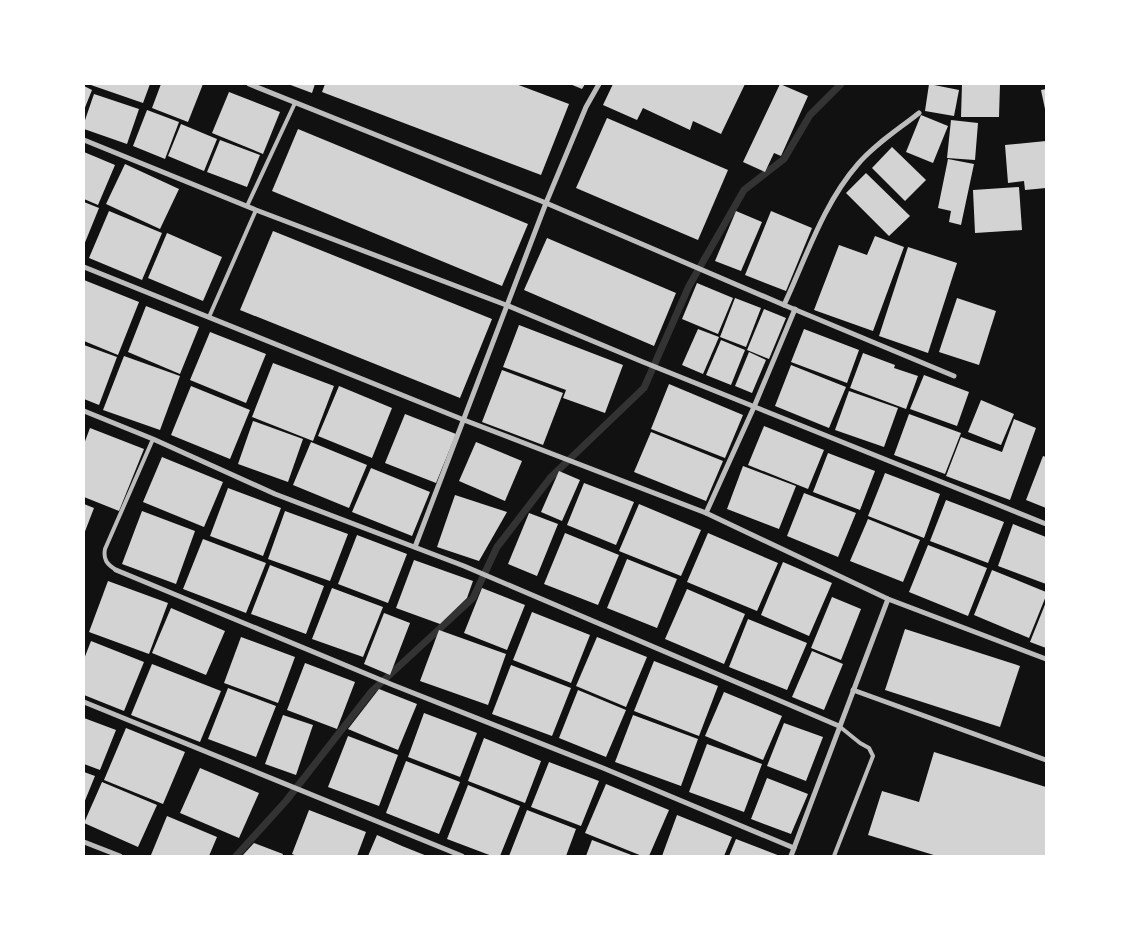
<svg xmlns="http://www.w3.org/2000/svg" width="1130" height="940" font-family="'IBM Plex Sans',sans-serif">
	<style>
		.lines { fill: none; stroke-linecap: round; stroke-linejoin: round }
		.stream { stroke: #333; stroke-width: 7 }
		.building { fill: #d3d3d3 }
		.service { stroke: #bcbcbc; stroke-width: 4 }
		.minor { stroke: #bcbcbc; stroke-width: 5 }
	</style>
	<rect width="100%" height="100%" fill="#111"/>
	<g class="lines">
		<polyline class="stream" points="236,856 286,801 372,691 473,598 497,547 551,477 644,388 689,286 744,190 784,159 810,115 841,84"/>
	</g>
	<g class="building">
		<polygon points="88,84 150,84 143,103"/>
		<polygon points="161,84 203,84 188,122 152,108"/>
		<polygon points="288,84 315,84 312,93"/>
		<polygon points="325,84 516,84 569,104 541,175 322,92"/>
		<polygon points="570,84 585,84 582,89"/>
		<polygon points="613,84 745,84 721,134 693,121 690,130 643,108 637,120 603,105"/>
		<polygon points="780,84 808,96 781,156 774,153 765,172 743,162"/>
		<polygon points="929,84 959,90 954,116 925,111"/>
		<polygon points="962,84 1000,84 999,117 961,117"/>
		<polygon points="84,86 92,90 84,110"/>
		<polygon points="1046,89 1046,109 1045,109 1041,90"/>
		<polygon points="229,92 280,112 263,154 212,133"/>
		<polygon points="94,94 139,109 127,144 84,129 84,123"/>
		<polygon points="147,110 179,122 165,159 133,146"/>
		<polygon points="921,115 948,126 933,163 906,152"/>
		<polygon points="607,118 728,170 698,240 576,188"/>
		<polygon points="951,120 978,123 975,160 947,158"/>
		<polygon points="181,124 217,139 204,171 168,156"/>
		<polygon points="298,129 528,224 502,286 272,191"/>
		<polygon points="220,140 260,155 247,187 207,172"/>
		<polygon points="1046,141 1046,188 1025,190 1024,181 1008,183 1005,145"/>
		<polygon points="892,147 926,180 905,201 872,168"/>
		<polygon points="84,152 115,165 98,205 84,199"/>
		<polygon points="948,159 974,164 961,225 949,222 951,211 938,208"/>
		<polygon points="125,164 179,189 160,229 106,204"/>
		<polygon points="866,173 910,216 889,236 846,193"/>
		<polygon points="1019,187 1022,230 975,233 973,190"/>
		<polygon points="84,202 99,208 84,245"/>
		<polygon points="109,211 162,233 142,280 89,258"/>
		<polygon points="736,211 762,222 741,271 715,261"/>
		<polygon points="771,211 812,228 786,291 745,275"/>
		<polygon points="273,231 492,319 460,398 240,310"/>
		<polygon points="167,233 222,257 203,301 148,278"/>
		<polygon points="875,236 904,247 873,331 814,310 839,245 867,255"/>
		<polygon points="547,238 676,293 654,346 524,290"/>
		<polygon points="908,247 957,263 928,353 879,336"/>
		<polygon points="84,280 139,302 118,355 84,341"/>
		<polygon points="697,283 733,298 718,334 682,319"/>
		<polygon points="735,298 761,308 746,347 720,337"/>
		<polygon points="957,298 996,311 979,365 939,352"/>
		<polygon points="146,306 199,327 180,374 128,352"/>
		<polygon points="764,309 786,318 769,359 747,350"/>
		<polygon points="519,325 623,365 605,413 563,398 566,390 503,367"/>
		<polygon points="698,329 719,337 703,374 682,365"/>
		<polygon points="804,329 859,350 847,383 791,362"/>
		<polygon points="210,332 266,354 246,403 190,380"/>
		<polygon points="721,340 745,350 731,385 706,375"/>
		<polygon points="84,345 117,357 99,405 84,399"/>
		<polygon points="749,352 766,360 752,393 735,386"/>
		<polygon points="863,353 895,365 894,368 918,376 906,409 850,388"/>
		<polygon points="124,356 180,376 160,430 103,410"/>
		<polygon points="273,363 334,386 313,441 252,417"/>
		<polygon points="791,365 846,387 829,428 775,406"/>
		<polygon points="502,370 563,393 543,445 482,422"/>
		<polygon points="924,375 969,392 957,426 910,409"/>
		<polygon points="669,384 743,415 725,458 651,429"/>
		<polygon points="191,386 250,410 230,459 171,435"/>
		<polygon points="339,386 392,408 372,458 318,436"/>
		<polygon points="849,391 898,408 884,447 835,430"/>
		<polygon points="981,400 1014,414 1001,445 968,432"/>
		<polygon points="405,414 456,434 436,483 385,463"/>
		<polygon points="909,414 961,433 945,474 894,455"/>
		<polygon points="1014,419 1036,428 1010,500 946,476 961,437 1002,452"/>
		<polygon points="253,421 303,439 288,482 238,464"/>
		<polygon points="764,426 824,450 808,489 748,465"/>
		<polygon points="90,428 144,449 119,511 84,497 84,444"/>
		<polygon points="651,432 723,461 706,501 634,472"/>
		<polygon points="311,442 367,465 349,508 293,485"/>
		<polygon points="476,442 522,461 505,501 459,481"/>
		<polygon points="828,453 875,471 860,510 813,492"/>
		<polygon points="1043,456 1046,457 1046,508 1026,500"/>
		<polygon points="162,457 223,482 204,527 143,502"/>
		<polygon points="743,466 796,486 779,529 727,509"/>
		<polygon points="371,468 430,492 412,536 352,512"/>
		<polygon points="559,471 580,480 562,521 541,512"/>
		<polygon points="885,473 940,494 924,538 868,516"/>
		<polygon points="584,483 634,502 616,545 567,525"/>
		<polygon points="228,488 281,508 263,556 210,536"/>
		<polygon points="804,493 856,513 838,557 787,536"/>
		<polygon points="455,495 507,512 479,561 437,547"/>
		<polygon points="946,500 1004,522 988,563 930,541"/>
		<polygon points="84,504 94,508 84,534"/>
		<polygon points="639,504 701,530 681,576 619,551"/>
		<polygon points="142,511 195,531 176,584 122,564"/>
		<polygon points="285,511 348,534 330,581 268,559"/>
		<polygon points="529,513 558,524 537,576 508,564"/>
		<polygon points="868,519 920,540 903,582 850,561"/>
		<polygon points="1013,524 1046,537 1046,584 998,566"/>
		<polygon points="565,533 619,555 598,605 544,584"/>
		<polygon points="708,533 778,563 757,611 687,582"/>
		<polygon points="357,535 407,554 388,603 338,584"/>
		<polygon points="203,539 266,563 246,613 183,589"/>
		<polygon points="928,545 987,568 968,616 909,592"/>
		<polygon points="627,559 677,579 657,628 607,608"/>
		<polygon points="414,560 473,581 467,598 440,624 396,608"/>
		<polygon points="783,562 832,583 809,636 761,615"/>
		<polygon points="270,565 324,586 306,634 251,614"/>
		<polygon points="992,570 1046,592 1046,596 1029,638 974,615"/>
		<polygon points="108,581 168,603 149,654 89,632"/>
		<polygon points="332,588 383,607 363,657 312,639"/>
		<polygon points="482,588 525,605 507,650 464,633"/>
		<polygon points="687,589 745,614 724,664 665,639"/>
		<polygon points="832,597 861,609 841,660 811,648"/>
		<polygon points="1046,602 1046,648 1030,642"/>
		<polygon points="171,608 225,631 206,675 152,653"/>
		<polygon points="532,612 590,635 571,683 513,660"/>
		<polygon points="384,613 410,623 390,675 364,664"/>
		<polygon points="748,619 807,643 787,690 729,667"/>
		<polygon points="905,629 1020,666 1000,727 885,690"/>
		<polygon points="439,630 506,654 488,705 420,681"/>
		<polygon points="241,637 295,657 278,703 224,683"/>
		<polygon points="597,637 647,657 626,707 576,686"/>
		<polygon points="91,641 144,662 124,711 84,695 84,659"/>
		<polygon points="812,651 843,664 824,710 792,697"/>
		<polygon points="654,661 718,686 699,736 634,711"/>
		<polygon points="305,663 355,682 337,729 287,710"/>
		<polygon points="152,664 221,691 200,742 131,715"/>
		<polygon points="511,665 571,688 552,736 492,714"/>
		<polygon points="228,688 276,706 256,757 208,739"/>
		<polygon points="379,689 417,704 398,750 348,729"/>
		<polygon points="578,690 626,710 606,757 559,738"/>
		<polygon points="724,692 782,716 763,760 705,736"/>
		<polygon points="424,713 477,733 460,777 408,757"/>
		<polygon points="283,715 313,725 296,775 265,764"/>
		<polygon points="633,715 698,739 681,786 615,762"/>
		<polygon points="84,718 116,730 100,770 84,764"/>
		<polygon points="784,723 823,737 806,781 767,766"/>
		<polygon points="126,728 185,752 163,804 104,780"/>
		<polygon points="348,736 398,755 379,806 328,787"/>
		<polygon points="484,738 541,761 525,803 468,781"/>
		<polygon points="707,744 762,764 744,812 689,792"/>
		<polygon points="934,752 1046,787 1046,856 937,856 868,835 882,791 919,802"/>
		<polygon points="406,761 460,782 439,834 386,813"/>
		<polygon points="549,762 599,781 581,826 531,807"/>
		<polygon points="200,768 259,793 239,838 180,813"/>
		<polygon points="84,772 95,776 84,803"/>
		<polygon points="767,778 808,794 791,834 751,819"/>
		<polygon points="102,782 157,805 138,847 84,823"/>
		<polygon points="606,784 669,810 649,856 642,856 585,833"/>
		<polygon points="468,785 520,806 500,856 492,856 447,839"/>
		<polygon points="309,810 366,832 357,856 297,856 292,854"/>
		<polygon points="527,810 576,829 566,856 509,856"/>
		<polygon points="677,815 732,837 724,856 662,856"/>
		<polygon points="167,816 217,837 209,856 154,856 151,855"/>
		<polygon points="377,835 402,846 427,856 368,856"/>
		<polygon points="736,839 780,856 729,856"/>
		<polygon points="592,840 634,856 586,856"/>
		<polygon points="254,843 283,854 282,856 242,856"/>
	</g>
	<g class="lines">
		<g class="service">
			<polyline points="247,206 295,103"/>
			<polyline points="209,317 256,210"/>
			<path d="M 116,570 C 107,564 103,560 105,549 L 153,439"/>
			<polyline points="834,856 873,756 869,748 860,743 839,726"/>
		</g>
		<g class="minor">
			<polyline points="249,84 546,203 784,305 954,376"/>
			<polyline points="84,140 256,210 506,305 643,362 1046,524"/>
			<polyline points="84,267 464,420 706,513 888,599 1046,659"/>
			<path d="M 784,305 C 806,258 823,204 858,164 C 875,144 899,129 919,113"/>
			<polyline points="84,411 153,439 275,494 464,566 839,726"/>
			<polyline points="706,513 754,407 795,309"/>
			<polyline points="415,547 546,203 586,107 599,84"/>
			<polyline points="116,570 393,685 603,768 794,848"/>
			<polyline points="853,690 1046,760"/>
			<polyline points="84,702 462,856"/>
			<polyline points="84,842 120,856"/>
			<polyline points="791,856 888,599"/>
		</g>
	</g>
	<rect width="1130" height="940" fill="none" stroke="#ffffff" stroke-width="170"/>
</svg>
